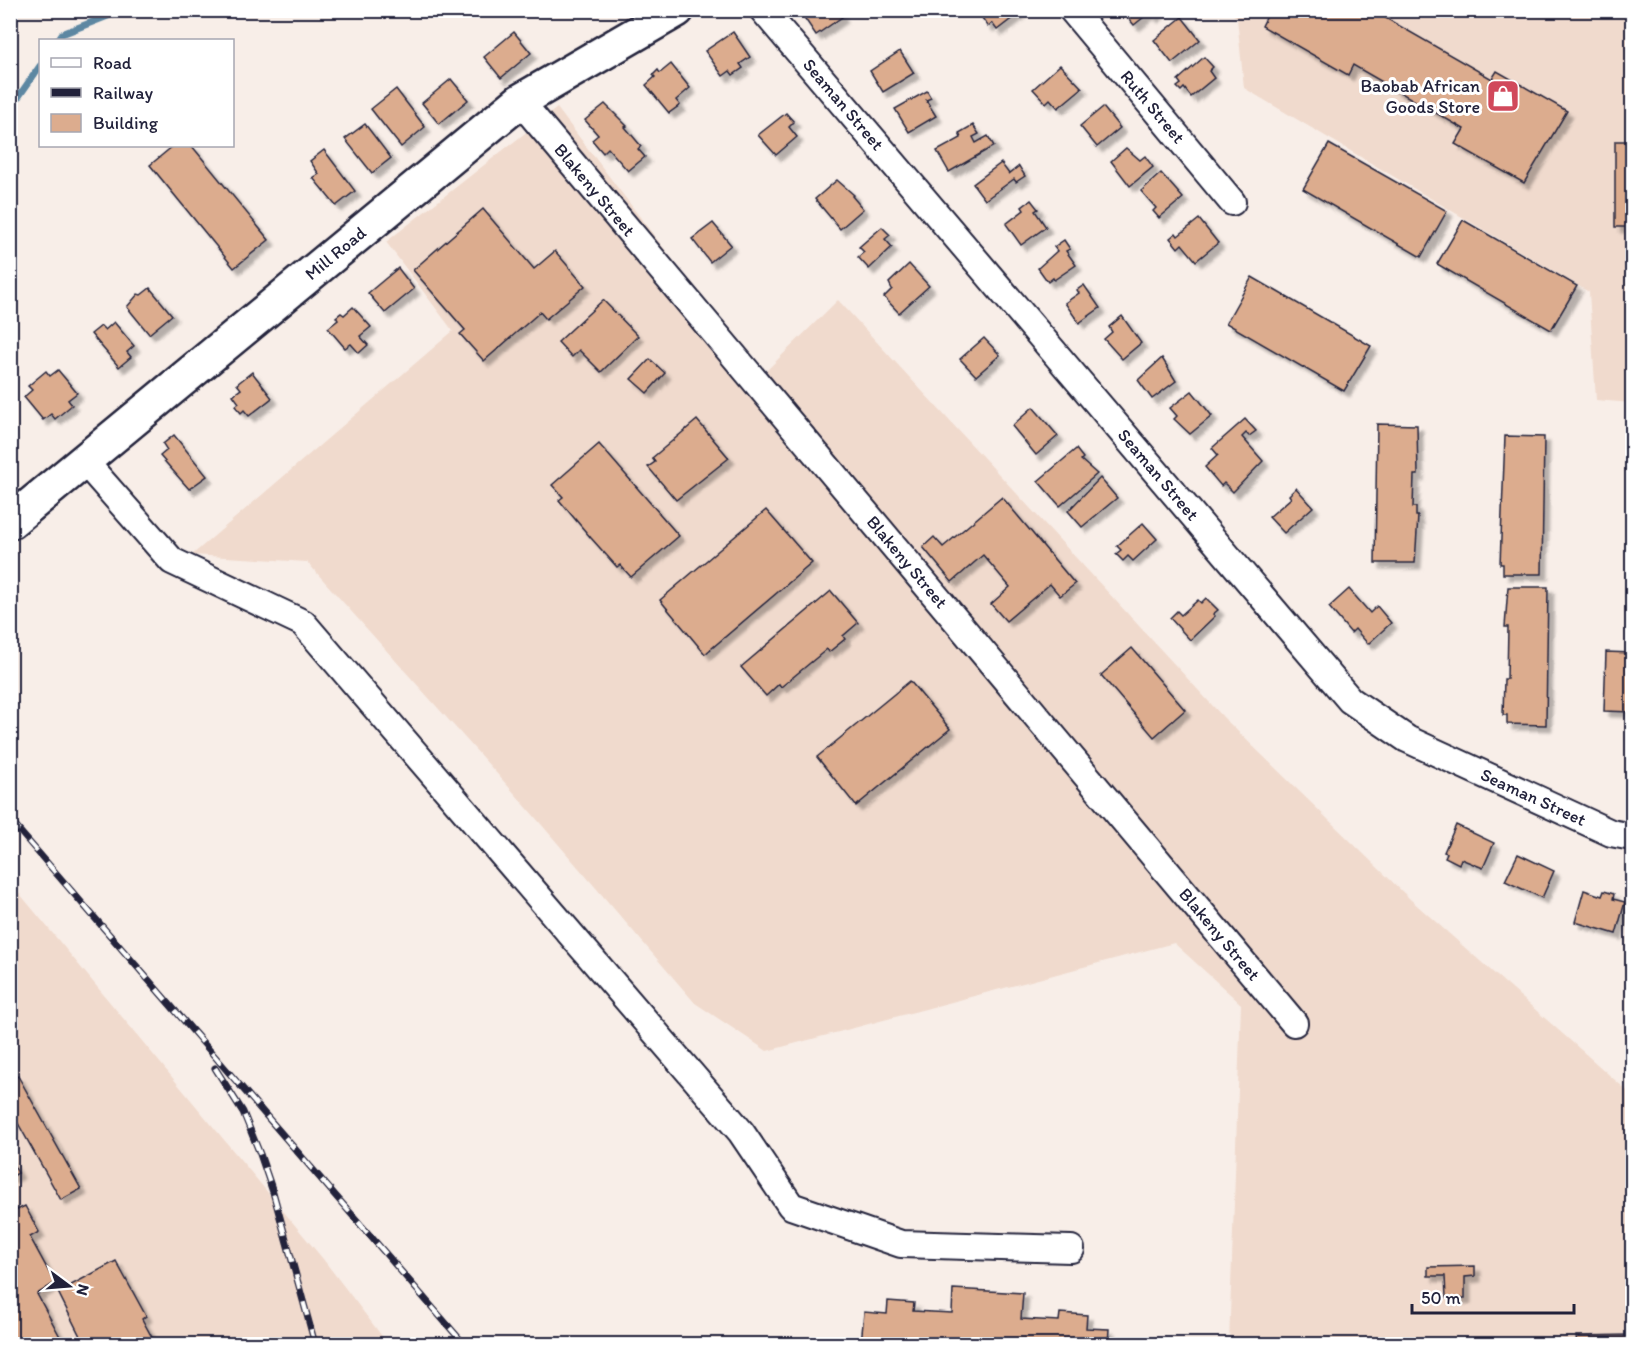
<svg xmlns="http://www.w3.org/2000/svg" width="1643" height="1355" font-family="Itim,sans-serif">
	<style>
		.built { fill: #f0dacd }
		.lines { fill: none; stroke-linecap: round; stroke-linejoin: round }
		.stream { stroke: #5d87a2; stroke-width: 7 }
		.building { fill: #dcac8e; stroke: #22223b; stroke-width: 1.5; filter: url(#shadow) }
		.street-casing { stroke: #22223b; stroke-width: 30 }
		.secondary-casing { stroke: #22223b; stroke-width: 38 }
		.street { stroke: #fff; stroke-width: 26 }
		.secondary { stroke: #fff; stroke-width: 33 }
		.rail-casing { stroke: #22223b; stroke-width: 7 }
		.rail { stroke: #fff; stroke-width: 4.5; stroke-dasharray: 14; stroke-linecap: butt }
		.labels { text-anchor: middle; stroke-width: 6; stroke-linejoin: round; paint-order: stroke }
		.poi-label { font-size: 18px; fill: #22223b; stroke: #fff; text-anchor: end }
		.street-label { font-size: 18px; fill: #22223b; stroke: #fff }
	</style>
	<defs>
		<filter id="shadow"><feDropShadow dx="5.5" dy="5.5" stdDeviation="1.5" flood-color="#0004"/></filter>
	</defs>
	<rect width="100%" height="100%" fill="#f8eee8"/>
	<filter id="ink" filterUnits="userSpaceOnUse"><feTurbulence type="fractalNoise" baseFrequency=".0167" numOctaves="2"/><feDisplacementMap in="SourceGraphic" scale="12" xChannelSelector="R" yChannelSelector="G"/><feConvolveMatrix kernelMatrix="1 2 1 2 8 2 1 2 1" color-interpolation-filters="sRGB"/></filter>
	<g filter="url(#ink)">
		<g class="built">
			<polygon points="1230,11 1632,11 1632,403 1596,400 1589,292 1244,88 1237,18"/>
			<polygon points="557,108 761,376 838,300 1224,718 1411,900 1632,1095 1632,1344 1229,1344 1241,1004 1174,943 767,1051 695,1003 516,795 307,562 192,555 453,331 386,242"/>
			<polygon points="10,882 323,1259 388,1344 11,1344"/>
		</g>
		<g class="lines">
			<g class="stream">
				<polyline points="58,40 62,34 123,10"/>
				<polyline points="10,109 40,66"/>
			</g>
		</g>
		<g class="building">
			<polygon points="799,10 838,10 842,17 816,35"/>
			<polygon points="984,10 1017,10 1019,13 997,30 992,23 988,26 979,14"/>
			<polygon points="1127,10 1161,10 1153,17 1149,13 1134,25 1124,13"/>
			<polygon points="1270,10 1385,10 1382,16 1492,79 1497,71 1567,111 1524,183 1455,144 1464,129 1353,65 1348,75 1262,26"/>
			<polygon points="1182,17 1200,40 1172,63 1154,40"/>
			<polygon points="514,32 531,53 501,78 484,57"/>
			<polygon points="733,32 750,57 740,64 743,68 733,75 730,71 723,76 705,51"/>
			<polygon points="900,51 914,73 883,92 870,71"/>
			<polygon points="1204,57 1213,67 1209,71 1214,78 1191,97 1184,88 1181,91 1177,87 1181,84 1178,80"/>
			<polygon points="671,64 690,88 676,100 680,105 669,113 646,85 655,77 653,75 658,70 660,73"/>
			<polygon points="1060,65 1082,88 1058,108 1050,99 1046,103 1033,89"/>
			<polygon points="451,79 468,100 439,124 422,103"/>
			<polygon points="396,89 425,127 401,147 371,109"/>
			<polygon points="927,91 931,98 926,100 936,116 909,132 895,109"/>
			<polygon points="605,104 627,126 625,127 641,146 638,149 645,157 628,171 608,148 603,153 592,140 598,135 585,120"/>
			<polygon points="1103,107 1120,128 1097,147 1080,126"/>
			<polygon points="786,113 794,122 789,127 797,137 776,155 758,135"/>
			<polygon points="365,124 391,158 372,173 345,139"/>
			<polygon points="973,125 979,134 973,137 976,143 988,136 994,146 949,172 937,151 961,138 959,133"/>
			<rect x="1615" y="141" width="17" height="86"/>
			<polygon points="1329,144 1447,211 1421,257 1303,189"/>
			<polygon points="173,146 192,146 269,240 234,268 150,165"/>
			<polygon points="1126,148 1140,160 1145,156 1153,167 1130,186 1111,161"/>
			<polygon points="324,150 355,191 336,206 313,178 319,174 310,161"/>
			<polygon points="1001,163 1009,174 1019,166 1025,176 1016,182 1014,179 985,200 973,184"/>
			<polygon points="1161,173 1183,198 1159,218 1153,211 1156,208 1141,191"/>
			<polygon points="837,180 854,195 852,196 863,209 840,229 815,199"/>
			<polygon points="1031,200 1038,209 1035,211 1046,227 1021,245 1006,224 1024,210 1022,207"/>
			<polygon points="483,209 534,269 555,251 585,286 546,319 540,312 484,361 460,334 465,330 413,270"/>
			<polygon points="1199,219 1218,243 1196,261 1182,244 1178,248 1170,238 1176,233 1178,236"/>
			<polygon points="1463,220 1577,286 1551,330 1437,264"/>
			<polygon points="713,223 731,245 710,262 692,239"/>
			<polygon points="882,227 890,235 885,239 892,247 869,269 858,257 864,252 859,247"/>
			<polygon points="1064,240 1070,249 1066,251 1076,265 1054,280 1053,278 1048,282 1038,268 1057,251 1054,247"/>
			<polygon points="909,264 929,286 899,313 884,297 892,289 889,283"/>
			<polygon points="398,268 414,289 385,313 368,293"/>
			<polygon points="1252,277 1371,346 1344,391 1226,323"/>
			<polygon points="1084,285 1100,308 1079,323 1065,303 1079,293 1077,290"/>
			<polygon points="150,288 172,315 149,334 127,307 138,294 141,295"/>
			<polygon points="603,300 638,336 601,372 579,350 572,357 558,342"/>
			<polygon points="353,307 371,327 360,336 368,345 359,353 351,344 345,348 328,328 338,320 336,317 341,313 344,315"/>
			<polygon points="1122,316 1141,343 1122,359 1104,339 1112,332 1109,327"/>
			<polygon points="114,322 134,346 127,352 131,357 119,367 91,334 101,326 105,330"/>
			<polygon points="984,338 1000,355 976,376 960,359"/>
			<polygon points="1162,358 1176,381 1152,399 1138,380"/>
			<polygon points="650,359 665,373 647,393 631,379"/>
			<polygon points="58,370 77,393 68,400 72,405 55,419 51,414 43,420 24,397 32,390 28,386 46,371 50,376"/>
			<polygon points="252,372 272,398 249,416 244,410 241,413 235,406 239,403 233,395 241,389 237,384"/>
			<polygon points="1192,391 1212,416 1190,434 1174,419 1177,416 1170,408"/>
			<polygon points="1033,407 1058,436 1036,455 1012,426"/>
			<polygon points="1245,419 1256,431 1249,436 1246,433 1242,437 1263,461 1233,492 1224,483 1221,486 1205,467 1218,455 1212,448"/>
			<polygon points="697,420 729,458 676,500 648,467 655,462 652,458"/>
			<polygon points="1377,424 1417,425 1418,475 1414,475 1413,507 1416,507 1416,516 1418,516 1415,563 1375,563"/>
			<polygon points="174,435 207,476 189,489 160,456 167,450 163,444"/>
			<polygon points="1505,436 1544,437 1542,574 1503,574 1503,564 1500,564"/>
			<polygon points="599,444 679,536 631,577 620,565 617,567 591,538 559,500 563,497 552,485"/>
			<polygon points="1076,449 1083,458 1081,460 1097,474 1060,506 1038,481"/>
			<polygon points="1100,478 1117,498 1082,527 1068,511"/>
			<polygon points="1296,488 1313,507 1284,533 1269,517 1291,498 1289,495"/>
			<polygon points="1002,497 1075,584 1060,596 1050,584 1006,621 991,604 1010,587 983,555 952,582 923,547 934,537 943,547"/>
			<polygon points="766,510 812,563 705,654 660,600"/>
			<polygon points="1143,523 1157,539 1133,561 1128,556 1123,561 1116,554 1121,550 1117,546"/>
			<polygon points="1508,587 1548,587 1546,725 1507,724 1507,715 1503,715 1504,679 1507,679 1508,627 1505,627"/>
			<polygon points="1349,589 1370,613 1377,606 1391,623 1368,644 1355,629 1351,633 1329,607"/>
			<polygon points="831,591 858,623 843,636 845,639 829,652 827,649 781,687 779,684 766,696 741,667"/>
			<polygon points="1206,598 1218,610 1213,614 1215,616 1190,640 1170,618 1177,611 1181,615 1198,600 1201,603"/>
			<polygon points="1132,648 1185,710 1154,737 1101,675"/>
			<polygon points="1606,652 1632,653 1632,718 1632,712 1604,711"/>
			<polygon points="910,681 950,729 856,806 817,757"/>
			<polygon points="1456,825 1494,843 1483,868 1461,859 1459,864 1445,857 1447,853 1444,852"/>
			<polygon points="1518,854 1554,871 1542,898 1505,881"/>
			<polygon points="1584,890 1602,896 1604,891 1614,894 1613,899 1625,902 1616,934 1575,922"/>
			<polygon points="18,1076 81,1189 61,1200 10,1109 10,1080"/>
			<polygon points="10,1159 18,1173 10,1178"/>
			<polygon points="10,1202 15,1211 25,1206 39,1232 30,1237 55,1283 37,1294 64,1344 10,1344"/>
			<polygon points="116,1261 146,1316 142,1319 154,1341 149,1344 84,1344 58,1292"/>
			<polygon points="1475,1266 1475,1276 1465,1277 1465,1298 1446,1298 1445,1276 1428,1276 1428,1267"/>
			<polygon points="953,1289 1023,1293 1021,1319 1059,1321 1060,1313 1087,1315 1086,1328 1109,1329 1108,1344 861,1344 864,1312 887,1314 888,1301 914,1303 913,1311 952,1313"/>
			<polygon points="1632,1335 1632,1344 1577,1344 1576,1336"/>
		</g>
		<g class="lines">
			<defs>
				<g id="street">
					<path id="s1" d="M 763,10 L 1350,700 L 1407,739 L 1611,833 L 1632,837"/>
					<path id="s2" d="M 1072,10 L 1232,202"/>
					<path id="s3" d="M 520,101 L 1294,1023"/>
					<polyline points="85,462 172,561 303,623 741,1132 791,1206 901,1244 1071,1249"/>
				</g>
				<g id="secondary">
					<path id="s4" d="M 10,522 L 520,101 L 677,10"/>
				</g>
			</defs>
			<use href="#street" class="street-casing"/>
			<use href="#secondary" class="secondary-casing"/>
			<use href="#street" class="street"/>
			<use href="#secondary" class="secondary"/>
			<defs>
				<g id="rail">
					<polyline points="10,820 464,1344"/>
					<polyline points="215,1068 243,1112 260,1154 273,1192 315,1344"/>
				</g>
			</defs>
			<use href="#rail" class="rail-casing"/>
			<use href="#rail" class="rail"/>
		</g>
	</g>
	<defs>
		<symbol id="shop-square" viewBox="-11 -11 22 22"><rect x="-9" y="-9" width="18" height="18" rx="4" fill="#d1495b" stroke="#fff"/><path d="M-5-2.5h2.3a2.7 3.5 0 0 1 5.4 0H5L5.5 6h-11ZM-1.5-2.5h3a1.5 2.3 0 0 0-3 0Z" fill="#fff"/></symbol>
	</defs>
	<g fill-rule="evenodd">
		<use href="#shop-square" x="1484" y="77" width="38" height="38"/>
	</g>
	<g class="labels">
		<g class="poi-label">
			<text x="1480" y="92">Baobab African<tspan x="1480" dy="21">Goods Store</tspan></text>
		</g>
		<g class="street-label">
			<text dy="6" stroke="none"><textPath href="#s1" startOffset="124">Seaman Street</textPath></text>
			<text dy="6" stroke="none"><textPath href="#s2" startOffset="126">Ruth Street</textPath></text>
			<text dy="6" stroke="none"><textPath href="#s3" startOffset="116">Blakeny Street</textPath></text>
			<text dy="6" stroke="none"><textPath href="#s4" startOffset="422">Mill Road</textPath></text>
			<text dy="6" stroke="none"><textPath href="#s1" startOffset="610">Seaman Street</textPath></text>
			<text dy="6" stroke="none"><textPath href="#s3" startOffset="602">Blakeny Street</textPath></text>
			<text dy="6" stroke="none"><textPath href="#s1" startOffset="1114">Seaman Street</textPath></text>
			<text dy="6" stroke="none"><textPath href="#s3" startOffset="1088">Blakeny Street</textPath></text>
		</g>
	</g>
	<rect width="1643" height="1355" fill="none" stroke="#fff" stroke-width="36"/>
	<rect x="18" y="18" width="1607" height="1319" fill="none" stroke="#22223b" stroke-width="2" filter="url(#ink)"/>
	<rect x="39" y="39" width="195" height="108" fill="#ffffff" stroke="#a7a7b1" stroke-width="1.5"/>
	<rect x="51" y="58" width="30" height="9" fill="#ffffff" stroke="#a7a7b1" stroke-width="1.5"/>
	<text x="93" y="69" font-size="18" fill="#22223b">Road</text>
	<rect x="51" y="88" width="30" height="9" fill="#22223b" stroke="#a7a7b1" stroke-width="1.5"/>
	<text x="93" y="99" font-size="18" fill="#22223b">Railway</text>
	<rect x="51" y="114" width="30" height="18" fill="#dcac8e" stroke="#a7a7b1" stroke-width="1.5"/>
	<text x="93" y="129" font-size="18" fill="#22223b">Building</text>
	<g transform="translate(69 1286) rotate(106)" stroke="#ffffff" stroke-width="4.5" paint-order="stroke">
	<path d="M0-4.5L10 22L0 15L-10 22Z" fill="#22223b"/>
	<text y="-9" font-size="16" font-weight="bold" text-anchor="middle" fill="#22223b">N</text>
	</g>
	<path d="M1412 1304v9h162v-9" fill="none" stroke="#22223b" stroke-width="3"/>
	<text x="1421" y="1304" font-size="18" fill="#22223b" stroke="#ffffff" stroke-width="4.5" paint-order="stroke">50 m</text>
</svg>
